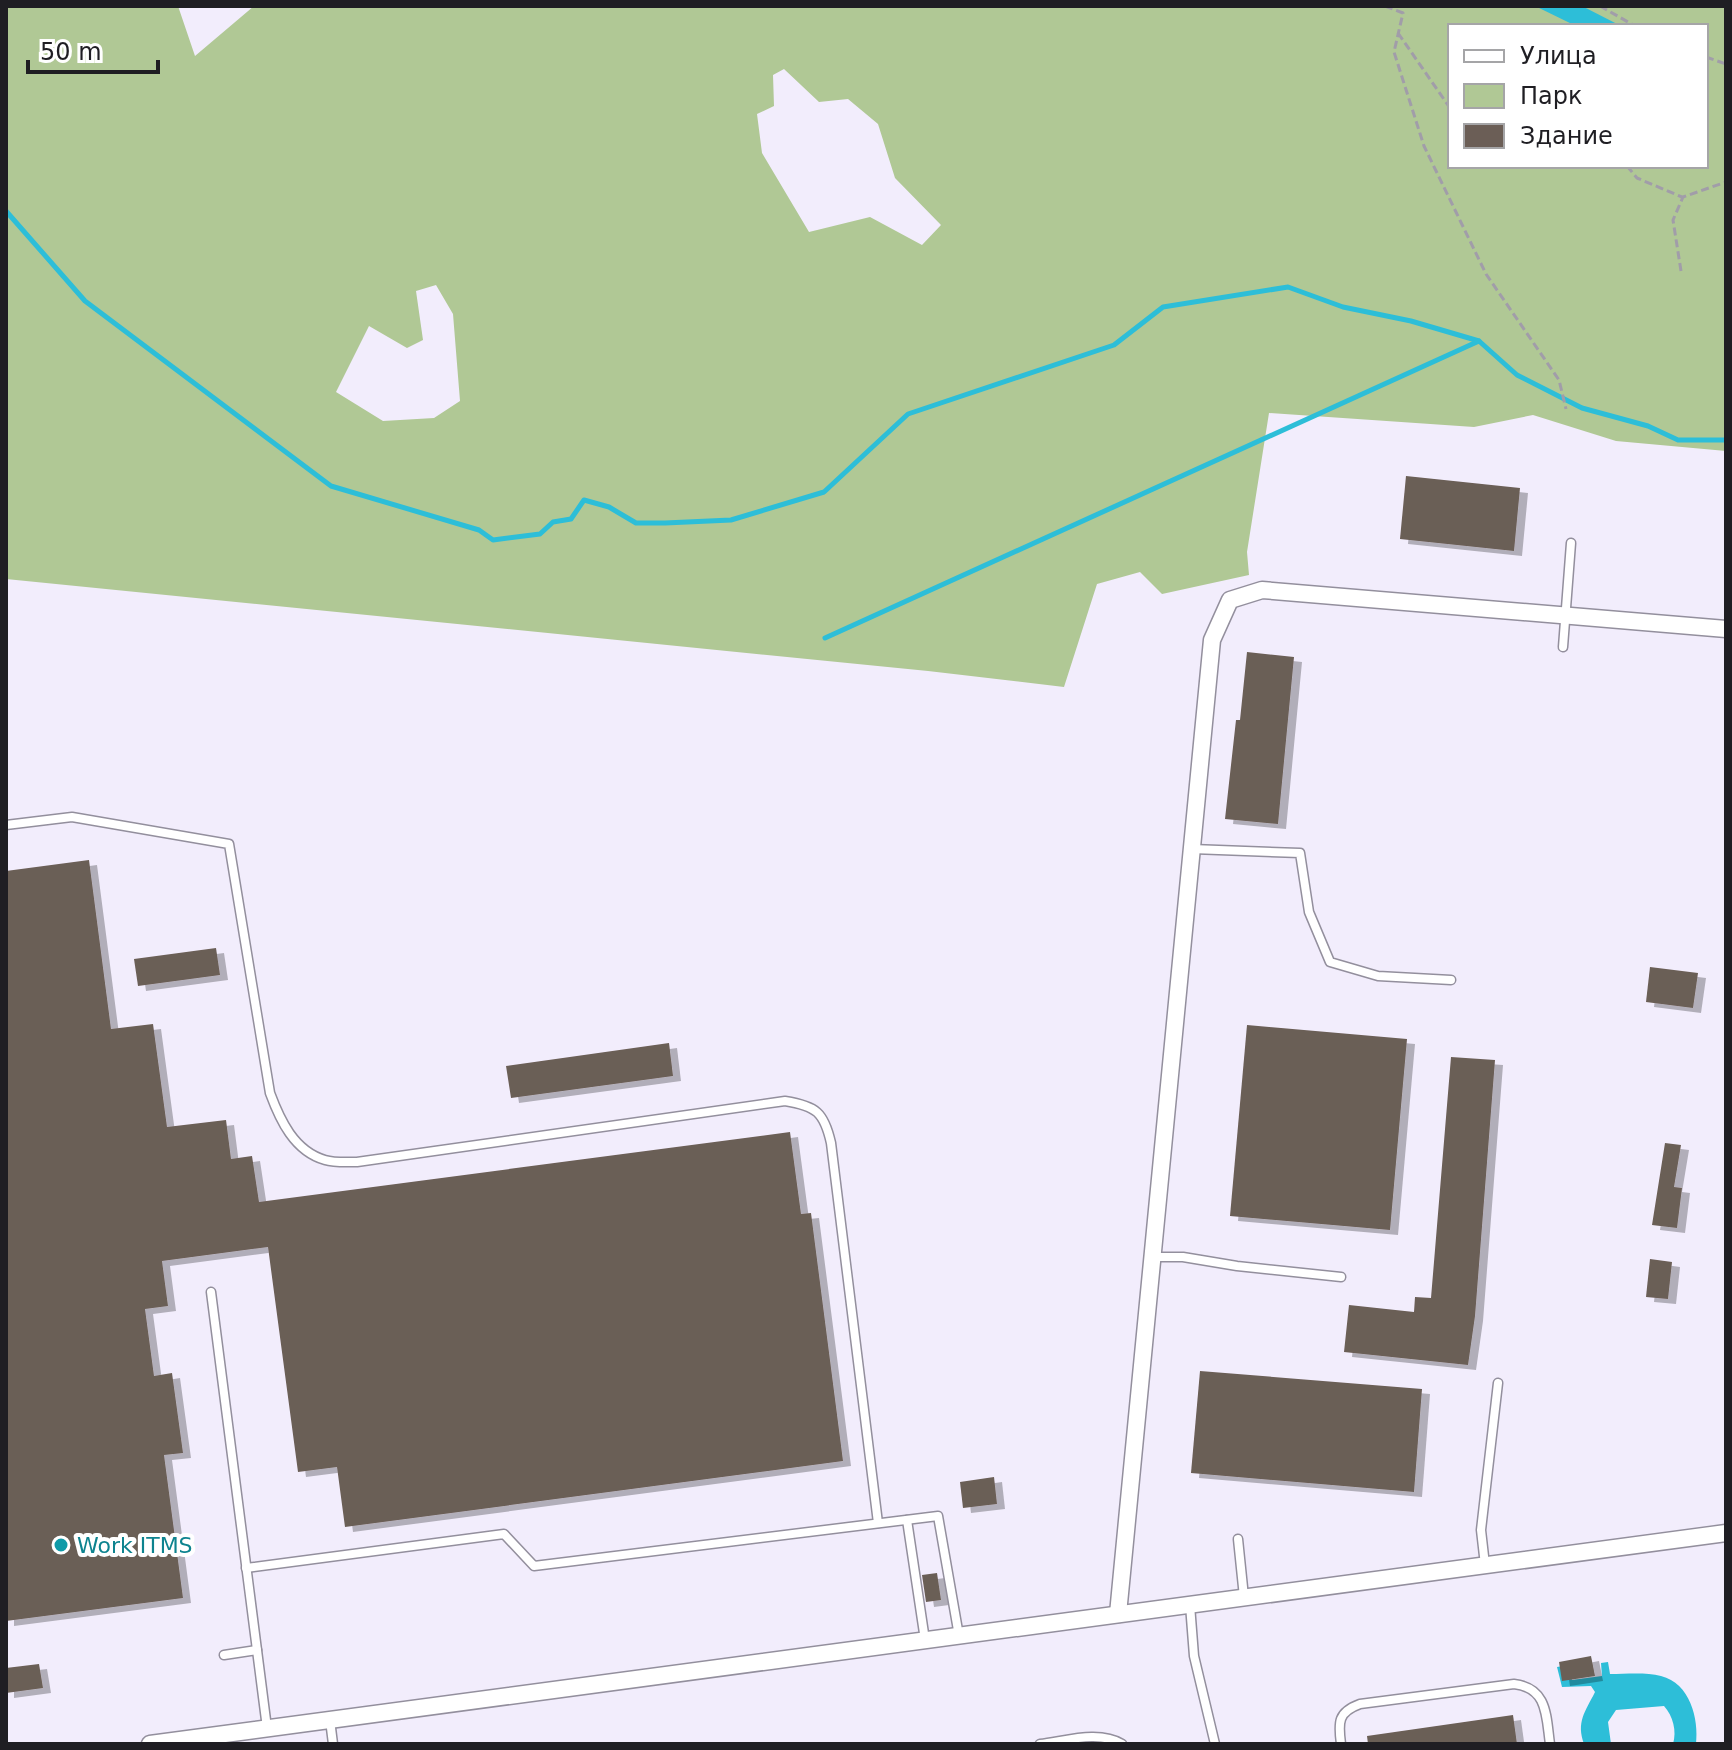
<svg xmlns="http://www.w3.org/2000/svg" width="1732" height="1750" font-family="'DejaVu Sans',sans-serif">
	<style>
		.green { fill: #b0c895; fill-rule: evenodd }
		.water { fill: #2dbed8 }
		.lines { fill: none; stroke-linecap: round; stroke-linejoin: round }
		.stream { stroke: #2dbed8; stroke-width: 5 }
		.building { fill: #6b5e56; filter: url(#shadow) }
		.lane-casing { stroke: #938f9d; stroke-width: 11 }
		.street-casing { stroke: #938f9d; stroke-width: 19 }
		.path { stroke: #a19da9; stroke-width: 3; stroke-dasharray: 8 4; stroke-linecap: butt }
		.lane { stroke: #fff; stroke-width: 8 }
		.street { stroke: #fff; stroke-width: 16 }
		.culture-dot { fill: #0f9aa8; stroke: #fff; stroke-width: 3 }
		.labels { text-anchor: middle; stroke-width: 8; stroke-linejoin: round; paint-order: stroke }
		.culture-label { font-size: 22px; fill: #0d838f; stroke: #fff; text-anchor: start }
	</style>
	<defs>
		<filter id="shadow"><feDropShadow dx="8" dy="5" stdDeviation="0" flood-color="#0004"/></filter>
	</defs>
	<rect width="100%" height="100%" fill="#f2edfc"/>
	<path class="green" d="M 6,6 L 178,6 L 195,56 L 254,6 L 1726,6 L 1726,451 L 1616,441 L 1533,415 L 1474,427 L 1269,413 L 1247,552 L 1249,575 L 1162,594 L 1140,572 L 1097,584 L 1064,687 L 928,671 L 6,579 ZM 1450,26 L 1706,26 L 1706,166 L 1450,166 ZM 784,69 L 819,102 L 848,99 L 878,124 L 895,178 L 941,225 L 922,245 L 870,217 L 809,232 L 762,153 L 757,114 L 774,106 L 773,75 ZM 436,285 L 453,314 L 460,401 L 434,418 L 383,421 L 336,392 L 369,326 L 407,348 L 423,340 L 416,291 Z"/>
	<g class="water">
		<polygon points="1535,6 1582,6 1621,26 1576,26"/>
		<path d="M 1608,1662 L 1610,1674 C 1626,1674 1646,1672 1661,1676 C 1690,1683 1699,1719 1696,1744 L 1673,1744 C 1677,1731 1673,1716 1664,1706 L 1616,1710 L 1608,1722 L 1611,1744 L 1584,1744 C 1576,1722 1585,1712 1595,1692 L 1591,1686 L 1562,1687 L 1557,1667 L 1569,1665 L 1572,1680 L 1602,1676 L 1601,1663 Z"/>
	</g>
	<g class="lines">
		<g class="stream">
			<polyline points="6,211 85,301 331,486 479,530 493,540 540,534 553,522 571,519 584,500 609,507 636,523 665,523 731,520 824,492 908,414 1114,345 1163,307 1288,287 1343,307 1411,321 1479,341 1517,375 1582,408 1648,426 1678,440 1726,440"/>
			<polyline points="825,638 1479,341"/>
		</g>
	</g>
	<g class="building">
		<polygon points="1406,476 1520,488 1514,551 1400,539"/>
		<polygon points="1247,652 1294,657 1278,824 1225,819 1236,720 1240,720"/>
		<polygon points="89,860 111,1029 153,1024 167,1127 226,1120 231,1159 252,1156 259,1202 790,1132 801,1214 811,1213 843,1461 345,1527 337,1467 298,1472 268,1247 162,1261 168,1306 145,1309 154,1376 172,1373 183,1453 164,1455 183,1598 6,1621 6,871"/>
		<polygon points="216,948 220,975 138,986 134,959"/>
		<polygon points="1650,967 1698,973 1693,1008 1646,1002"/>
		<polygon points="1247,1025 1407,1039 1390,1230 1230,1216"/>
		<polygon points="669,1043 673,1076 511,1098 506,1066"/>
		<polygon points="1451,1057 1495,1060 1475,1316 1468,1365 1344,1352 1349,1305 1414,1312 1415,1297 1431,1298"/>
		<polygon points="1665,1143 1681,1145 1674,1187 1682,1188 1677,1228 1652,1225"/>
		<polygon points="1650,1259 1672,1262 1668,1299 1646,1297"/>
		<polygon points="1200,1371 1422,1389 1414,1492 1191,1473"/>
		<polygon points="994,1477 997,1504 963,1508 960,1482"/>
		<polygon points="937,1573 941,1600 926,1602 922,1575"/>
		<polygon points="1591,1656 1595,1676 1562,1681 1559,1662"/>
		<polygon points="39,1664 43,1688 6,1693 6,1668"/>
		<polygon points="1513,1715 1517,1744 1368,1744 1367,1736"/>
	</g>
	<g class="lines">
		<defs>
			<g id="lane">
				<polyline points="1563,647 1571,543"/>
				<path d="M 6,825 L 72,817 L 229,844 L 270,1093 C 280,1120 294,1151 325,1160 C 335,1163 347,1162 357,1162 L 785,1101 C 816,1106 824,1112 831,1143 L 878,1523"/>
				<polyline points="1192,849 1300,853 1309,912 1330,962 1378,976 1451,980"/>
				<polyline points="1153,1257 1183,1257 1237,1266 1341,1277"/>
				<polyline points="211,1292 267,1728"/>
				<polyline points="907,1520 925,1640"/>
				<polyline points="1238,1539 1244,1597"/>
				<polyline points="1485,1565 1481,1530 1498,1383"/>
				<polyline points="246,1568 504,1534 534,1566 938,1516 959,1636"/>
				<polyline points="1190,1605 1194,1656 1215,1744"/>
				<polyline points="224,1655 257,1650"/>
				<polyline points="330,1720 333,1744"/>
				<path d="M 1040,1744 C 1066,1741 1099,1730 1122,1744"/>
				<path d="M 1341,1744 C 1338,1722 1338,1712 1360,1704 L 1514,1684 C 1548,1688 1546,1716 1550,1744"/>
			</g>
			<g id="street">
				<polyline points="1118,1614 1212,640 1230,600 1262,590 1726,629"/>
				<polyline points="150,1744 1726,1533"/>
			</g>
		</defs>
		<use href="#lane" class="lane-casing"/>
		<use href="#street" class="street-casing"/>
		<g class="path">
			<polyline points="1385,6 1403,13 1394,52 1424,146 1486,274 1559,380 1566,409"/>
			<polyline points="1600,6 1635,26"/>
			<polyline points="1398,33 1450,108"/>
			<polyline points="1706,57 1726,64"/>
			<polyline points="1627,166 1637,178 1682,197"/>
			<polyline points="1681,271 1673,220 1683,197 1726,182"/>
		</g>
		<use href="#lane" class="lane"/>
		<use href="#street" class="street"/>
	</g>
	<circle class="culture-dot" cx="61" cy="1545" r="8"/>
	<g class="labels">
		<g class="culture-label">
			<text x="77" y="1553">Work ITMS</text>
		</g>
	</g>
	<rect width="1732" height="1750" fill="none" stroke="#1f1e23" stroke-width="16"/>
	<rect x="1448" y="24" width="260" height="144" fill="#ffffff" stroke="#a5a5a7" stroke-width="2"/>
	<rect x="1464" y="50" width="40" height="12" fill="#ffffff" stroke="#a5a5a7" stroke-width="2"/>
	<text x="1520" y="64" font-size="24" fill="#1f1e23">Улица</text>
	<rect x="1464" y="84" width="40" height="24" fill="#b0c895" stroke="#a5a5a7" stroke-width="2"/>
	<text x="1520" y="104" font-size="24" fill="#1f1e23">Парк</text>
	<rect x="1464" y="124" width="40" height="24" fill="#6b5e56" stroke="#a5a5a7" stroke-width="2"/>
	<text x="1520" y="144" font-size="24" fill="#1f1e23">Здание</text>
	<path d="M28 60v12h130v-12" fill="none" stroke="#1f1e23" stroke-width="4"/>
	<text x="40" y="60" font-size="24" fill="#1f1e23" stroke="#ffffff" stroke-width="6" paint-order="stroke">50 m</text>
</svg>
